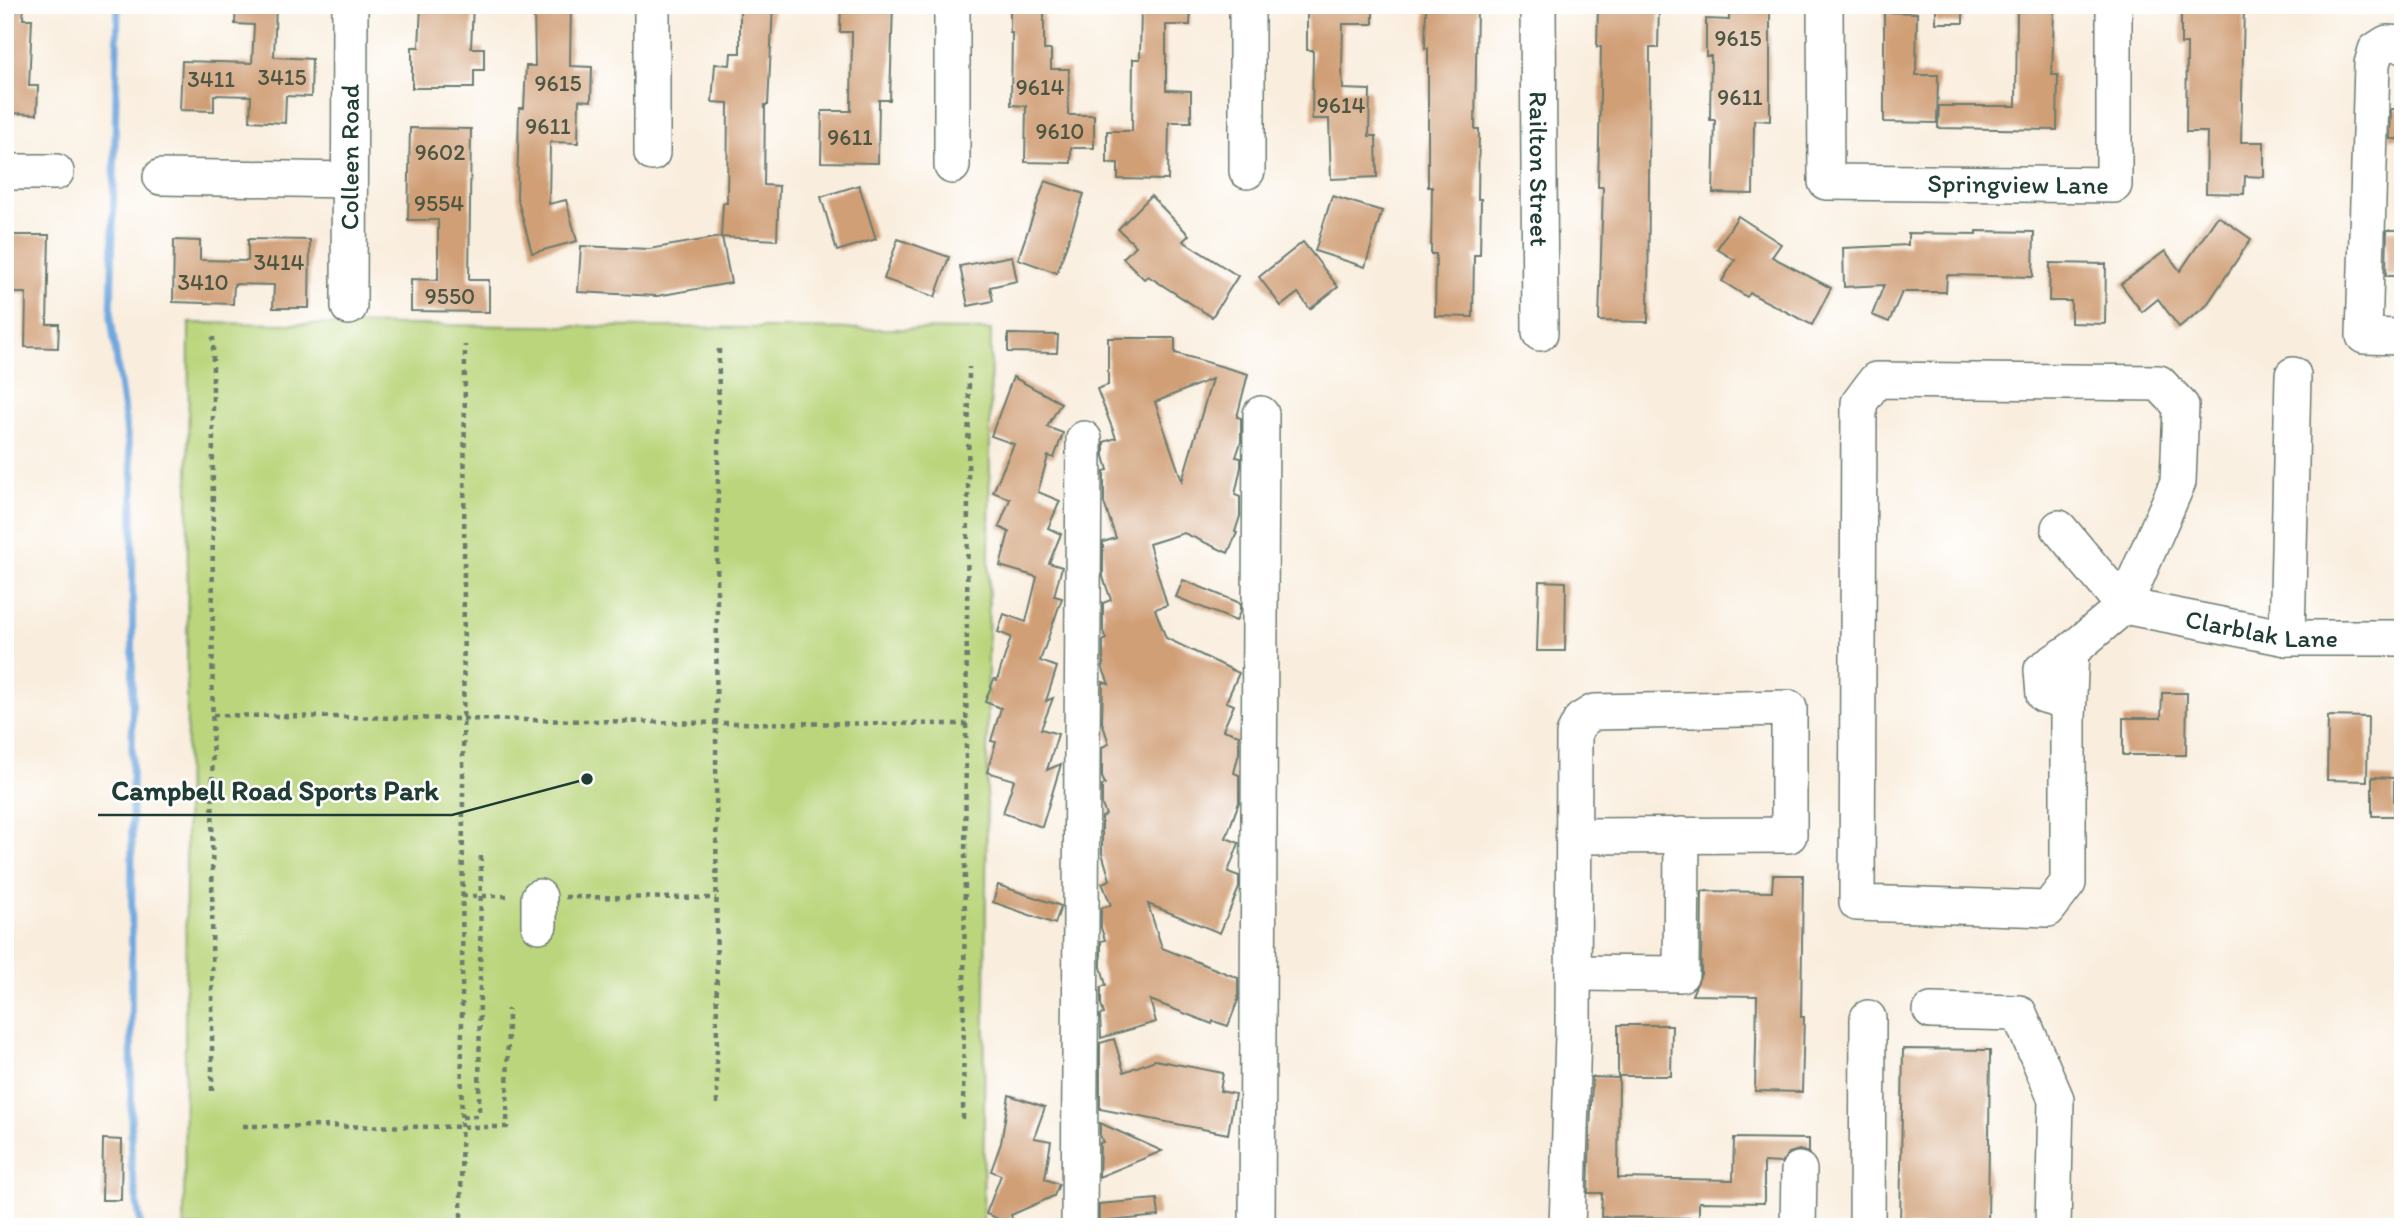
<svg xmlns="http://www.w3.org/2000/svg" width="2408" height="1232" font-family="Itim,sans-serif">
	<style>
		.green { fill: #bad57b; stroke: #6c8958; stroke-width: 2 }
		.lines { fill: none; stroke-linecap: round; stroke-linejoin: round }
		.stream { stroke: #70a7de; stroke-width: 7 }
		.building { fill: #d09f76; fill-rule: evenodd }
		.minor-casing { stroke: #6b7b70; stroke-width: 38 }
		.path { stroke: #6b7b70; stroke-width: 4.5; stroke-dasharray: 5 5; stroke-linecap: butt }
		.minor { stroke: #fff; stroke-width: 35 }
		.labels { text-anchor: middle; stroke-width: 5; stroke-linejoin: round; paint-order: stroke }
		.number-label { font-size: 23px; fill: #4b5644 }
		.street-label { font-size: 26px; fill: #1f3d34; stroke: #fff }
		.leader { fill: none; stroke: #1f3d34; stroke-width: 2.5 }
		.callout-dot { fill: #1f3d34; stroke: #fff; stroke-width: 2.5 }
		.callout-label { font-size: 28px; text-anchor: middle; font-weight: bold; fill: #1f3d34; stroke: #fff; stroke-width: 5; stroke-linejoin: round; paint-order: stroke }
	</style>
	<rect width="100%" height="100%" fill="#fff"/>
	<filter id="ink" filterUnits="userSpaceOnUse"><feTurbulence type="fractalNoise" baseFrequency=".0143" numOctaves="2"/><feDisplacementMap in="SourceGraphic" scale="14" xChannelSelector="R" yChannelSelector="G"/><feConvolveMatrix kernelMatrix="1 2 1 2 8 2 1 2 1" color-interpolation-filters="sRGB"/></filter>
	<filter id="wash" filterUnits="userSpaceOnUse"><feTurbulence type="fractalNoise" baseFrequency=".00686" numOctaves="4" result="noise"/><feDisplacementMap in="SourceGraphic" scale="28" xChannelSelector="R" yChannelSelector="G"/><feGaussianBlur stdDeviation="1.57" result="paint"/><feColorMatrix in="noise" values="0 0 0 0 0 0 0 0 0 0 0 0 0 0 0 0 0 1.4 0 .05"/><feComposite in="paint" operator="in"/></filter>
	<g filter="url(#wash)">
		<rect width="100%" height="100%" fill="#f9eede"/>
		<polygon class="green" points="189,323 991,330 983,1227 184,1227"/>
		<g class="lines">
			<polyline class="stream" points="118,5 111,318 133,478 131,1165 141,1227"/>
		</g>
		<g id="blocks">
			<g class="building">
				<polygon points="5,5 24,5 23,19 32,19 29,86 38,86 37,114 5,113"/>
				<polygon points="236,5 276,5 274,57 312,59 311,97 286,96 285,123 250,121 251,96 214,95 214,111 180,110 182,61 252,63 254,25 235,24"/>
				<polygon points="421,5 473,5 471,48 484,48 484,70 474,70 474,88 412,88 412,47 419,47"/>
				<polygon points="534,5 571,5 570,66 592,67 591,101 579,100 578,143 550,142 549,204 566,200 577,241 532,253 517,197 519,108 524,108 526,66 535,66"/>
				<polygon points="740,5 773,5 768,105 765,105 764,185 779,186 777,240 722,237 731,283 657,296 578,292 581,246 649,249 721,237 723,203 727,203 728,103 712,102 715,64 730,65 731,53 740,53"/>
				<polygon points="841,5 893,5 890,100 879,100 878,163 821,162 822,111 851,111 852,32 840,32"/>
				<polygon points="1010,5 1044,5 1044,50 1051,50 1051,69 1069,69 1068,115 1094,115 1094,148 1071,148 1071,163 1025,162 1026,106 1011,105 1012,33 1010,33"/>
				<polygon points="1141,5 1191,5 1190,25 1166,25 1166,90 1191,91 1191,122 1169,122 1168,180 1118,179 1118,163 1107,163 1107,131 1132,131 1133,59 1140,59"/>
				<polygon points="1307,5 1373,5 1373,24 1343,24 1342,68 1343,89 1370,90 1369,136 1376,136 1377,177 1331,179 1329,119 1312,119 1313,50 1307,50"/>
				<polygon points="1426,5 1477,5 1475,129 1479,129 1478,199 1481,199 1480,255 1474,255 1473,317 1435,316 1436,254 1431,254 1432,187 1428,187 1428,48 1425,48"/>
				<polygon points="1598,5 1659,5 1658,48 1650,48 1648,322 1599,321 1603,187 1598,187 1601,47 1597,47"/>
				<polygon points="1729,5 1770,5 1770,121 1754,120 1753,194 1713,193 1715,120 1710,120 1711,56 1706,56 1706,19 1729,20"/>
				<rect x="1936" y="5" width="27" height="18"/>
				<polygon points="2181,6 2244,7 2241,142 2264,142 2264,177 2245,176 2244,194 2206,193 2207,132 2186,132 2187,44 2181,44"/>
				<polygon points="2017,8 2054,9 2052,75 2058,75 2057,130 1938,128 1939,106 2016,106"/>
				<polygon points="1884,12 1917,13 1916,75 1938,75 1937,123 1884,122"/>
				<polygon points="2391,109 2403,109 2403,139 2390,139"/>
				<polygon points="410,128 471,129 469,280 489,280 489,312 411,311 411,279 438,280 438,220 408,220"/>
				<polygon points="1045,181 1084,194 1057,273 1018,259"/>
				<polygon points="859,185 876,239 837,251 821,197"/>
				<polygon points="1151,196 1189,235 1183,241 1238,276 1212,317 1148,276 1144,279 1123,258 1136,246 1118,229"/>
				<polygon points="1332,196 1382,211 1365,267 1315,251"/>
				<polygon points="1738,216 1781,244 1772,257 1831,288 1812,325 1750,293 1747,297 1722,281 1735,260 1717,249"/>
				<polygon points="2218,216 2251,239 2206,306 2179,327 2158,299 2142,312 2121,284 2165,251 2180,271"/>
				<polygon points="2387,230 2403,230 2403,276 2386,276"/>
				<polygon points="1977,231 2034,232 2033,277 1947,275 1946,292 1902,292 1889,322 1872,315 1884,285 1844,287 1843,248 1908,245 1908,233 1977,234"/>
				<polygon points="5,235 49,235 47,324 59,324 58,348 25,347 26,293 12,293 13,273 5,273"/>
				<polygon points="248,239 310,240 309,308 273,308 274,285 234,284 233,304 173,302 174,240 200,241 200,260 248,261"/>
				<polygon points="898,239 949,257 935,297 884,279"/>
				<polygon points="1303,242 1338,287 1310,309 1298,293 1281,306 1259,277"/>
				<polygon points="1012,256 1017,281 990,287 993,301 968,306 960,266"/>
				<polygon points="2050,263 2106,264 2105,324 2071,323 2071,301 2049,301"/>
				<polygon points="1008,334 1058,335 1057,353 1008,352"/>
				<path d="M 1108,338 L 1175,338 L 1175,353 L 1248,374 L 1237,417 L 1241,418 L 1241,442 L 1236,457 L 1241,458 L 1241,467 L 1235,495 L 1240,497 L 1240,516 L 1235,532 L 1237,533 L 1228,553 L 1184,533 L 1149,544 L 1167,605 L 1155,609 L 1166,638 L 1239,673 L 1226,702 L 1234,705 L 1223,730 L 1239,735 L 1239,753 L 1234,773 L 1239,775 L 1239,802 L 1226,838 L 1239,843 L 1228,872 L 1239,876 L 1239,888 L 1220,933 L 1148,904 L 1162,948 L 1238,978 L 1238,1000 L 1228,1026 L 1213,1021 L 1212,1024 L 1150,1000 L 1156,1022 L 1101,1038 L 1100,1015 L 1104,1014 L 1101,1004 L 1101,987 L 1106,985 L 1101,967 L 1101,941 L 1105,940 L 1101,928 L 1101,908 L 1111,905 L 1102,883 L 1110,880 L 1102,853 L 1102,817 L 1106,815 L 1102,805 L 1102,786 L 1105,784 L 1102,777 L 1102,747 L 1109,744 L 1102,722 L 1103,682 L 1109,684 L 1103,669 L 1103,641 L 1106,639 L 1103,631 L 1103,603 L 1111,600 L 1103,577 L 1103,542 L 1116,538 L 1104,503 L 1104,471 L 1108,470 L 1104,456 L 1104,442 L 1116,438 L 1097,389 L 1108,385 ZM 1212,379 L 1182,481 L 1155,402 Z"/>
				<polygon points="1013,377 1061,403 1047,427 1063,433 1054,458 1048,456 1038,492 1060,501 1048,528 1061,534 1049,563 1062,567 1054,596 1062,598 1040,661 1057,667 1046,701 1053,698 1041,729 1058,734 1047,770 1061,764 1042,827 1003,813 1014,780 987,772 996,742 991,741 1001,708 985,702 994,679 997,680 1011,637 998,632 1004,614 1026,622 1037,577 1000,566 1009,532 999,527 1010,499 993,492 1014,444 991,436"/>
				<polygon points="1183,580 1240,603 1240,612 1236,621 1176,597"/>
				<polygon points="1539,581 1566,582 1565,651 1537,651"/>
				<polygon points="2162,693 2187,693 2186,755 2123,755 2123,718 2161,718"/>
				<polygon points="2328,716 2368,717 2367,781 2327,780"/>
				<polygon points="2372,777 2394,778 2394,816 2372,816"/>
				<polygon points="1773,875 1803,875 1801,1017 1804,1017 1802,1092 1755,1091 1757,996 1692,995 1701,974 1702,891 1772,892"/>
				<polygon points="998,885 1061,906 1055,924 993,902"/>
				<polygon points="1618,1025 1672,1025 1671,1076 1618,1076"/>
				<polygon points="1114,1039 1124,1072 1155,1060 1223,1073 1220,1091 1235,1094 1228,1134 1100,1109 1100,1043"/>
				<polygon points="1903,1049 1990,1050 1988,1227 1900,1227"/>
				<polygon points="1592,1077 1619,1078 1618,1178 1733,1180 1734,1138 1809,1139 1809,1153 1799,1150 1789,1153 1781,1163 1764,1162 1764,1203 1699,1202 1699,1218 1601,1217 1602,1193 1588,1193"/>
				<polygon points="1009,1095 1045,1107 1034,1138 1051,1141 1045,1179 1059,1184 1054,1196 1011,1215 1014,1225 986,1214 1001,1175 991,1171 1001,1143"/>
				<polygon points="1100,1123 1162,1151 1099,1177 1100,1143 1103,1142 1100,1135"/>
				<polygon points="103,1139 122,1140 121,1200 102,1200"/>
				<polygon points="1157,1199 1159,1216 1099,1222 1099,1204"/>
			</g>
		</g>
	</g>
	<g filter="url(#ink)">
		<use href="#blocks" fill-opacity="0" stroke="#6b7b70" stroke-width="2"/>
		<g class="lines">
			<defs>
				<g id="minor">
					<polyline points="652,5 652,153"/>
					<polyline points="952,5 952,166"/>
					<path id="s1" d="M 1538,5 L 1540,333"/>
					<path id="s2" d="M 1825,5 L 1826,182 L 2114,185 L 2114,5"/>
					<polyline points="2403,44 2387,43 2376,50 2372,64 2364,336 2403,337"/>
					<polyline points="1247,171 1247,5"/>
					<polyline points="5,172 56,172"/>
					<polyline points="161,177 349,180"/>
					<path id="s3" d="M 349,307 L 350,5"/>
					<polygon points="1876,380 2159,383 2181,406 2178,482 2124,606 2071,651 2068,717 2068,883 2048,909 1857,903 1859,403"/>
					<polyline points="2059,528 2124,606"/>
					<path id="s4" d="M 2124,606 L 2287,638 L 2403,638"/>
					<polyline points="2287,638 2293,375"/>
					<polyline points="2068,702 2044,695 2042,670 2071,651"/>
					<polyline points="539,897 539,925"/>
					<polyline points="1573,973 1681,974 1682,835"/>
					<polyline points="1931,1011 2019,1013 2056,1099 2053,1227"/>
					<polyline points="1079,1227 1084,439"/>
					<polyline points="1257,1227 1261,414"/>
					<polyline points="1567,1227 1573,1034 1574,734 1581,720 1594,712 1789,708 1789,835 1574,836"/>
					<polyline points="1798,1227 1799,1170"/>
					<polyline points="1867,1227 1868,1018"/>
				</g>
			</defs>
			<use href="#minor" class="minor-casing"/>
			<g class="path">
				<polyline points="213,715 716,723 967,724"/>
				<polyline points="462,896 510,896"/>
				<polyline points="565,897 716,898"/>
				<polyline points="212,1091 213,337"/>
				<polyline points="717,1104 716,723 719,346"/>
				<polyline points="462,1117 476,1116 479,1112 481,852"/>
				<polyline points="963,1119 969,367"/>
				<polyline points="243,1126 507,1127 508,1009"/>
				<polyline points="461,1227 465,345"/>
			</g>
			<use href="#minor" class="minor"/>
		</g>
	</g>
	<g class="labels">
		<g class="number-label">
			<text x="1738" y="46">9615</text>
			<text x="282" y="85">3415</text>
			<text x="211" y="87">3411</text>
			<text x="558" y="91">9615</text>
			<text x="1040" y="95">9614</text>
			<text x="1740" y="105">9611</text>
			<text x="1341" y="113">9614</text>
			<text x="548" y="134">9611</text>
			<text x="1060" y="139">9610</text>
			<text x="850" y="145">9611</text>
			<text x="440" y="160">9602</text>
			<text x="439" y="211">9554</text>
			<text x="279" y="270">3414</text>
			<text x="203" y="290">3410</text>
			<text x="450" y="304">9550</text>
		</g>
		<g class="street-label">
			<text dy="9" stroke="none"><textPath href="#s3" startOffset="150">Colleen Road</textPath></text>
			<text dy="9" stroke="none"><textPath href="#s1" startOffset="164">Railton Street</textPath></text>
			<text dy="9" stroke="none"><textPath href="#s2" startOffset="369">Springview Lane</textPath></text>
			<text dy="9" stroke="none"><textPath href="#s4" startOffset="140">Clarblak Lane</textPath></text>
		</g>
	</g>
	<path class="leader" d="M587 779L452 815H98"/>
	<circle class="callout-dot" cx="587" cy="779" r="7"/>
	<g class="callout-label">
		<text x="275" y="800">Campbell Road Sports Park</text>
	</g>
	<rect width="2408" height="1232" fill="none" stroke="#fff" stroke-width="28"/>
</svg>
